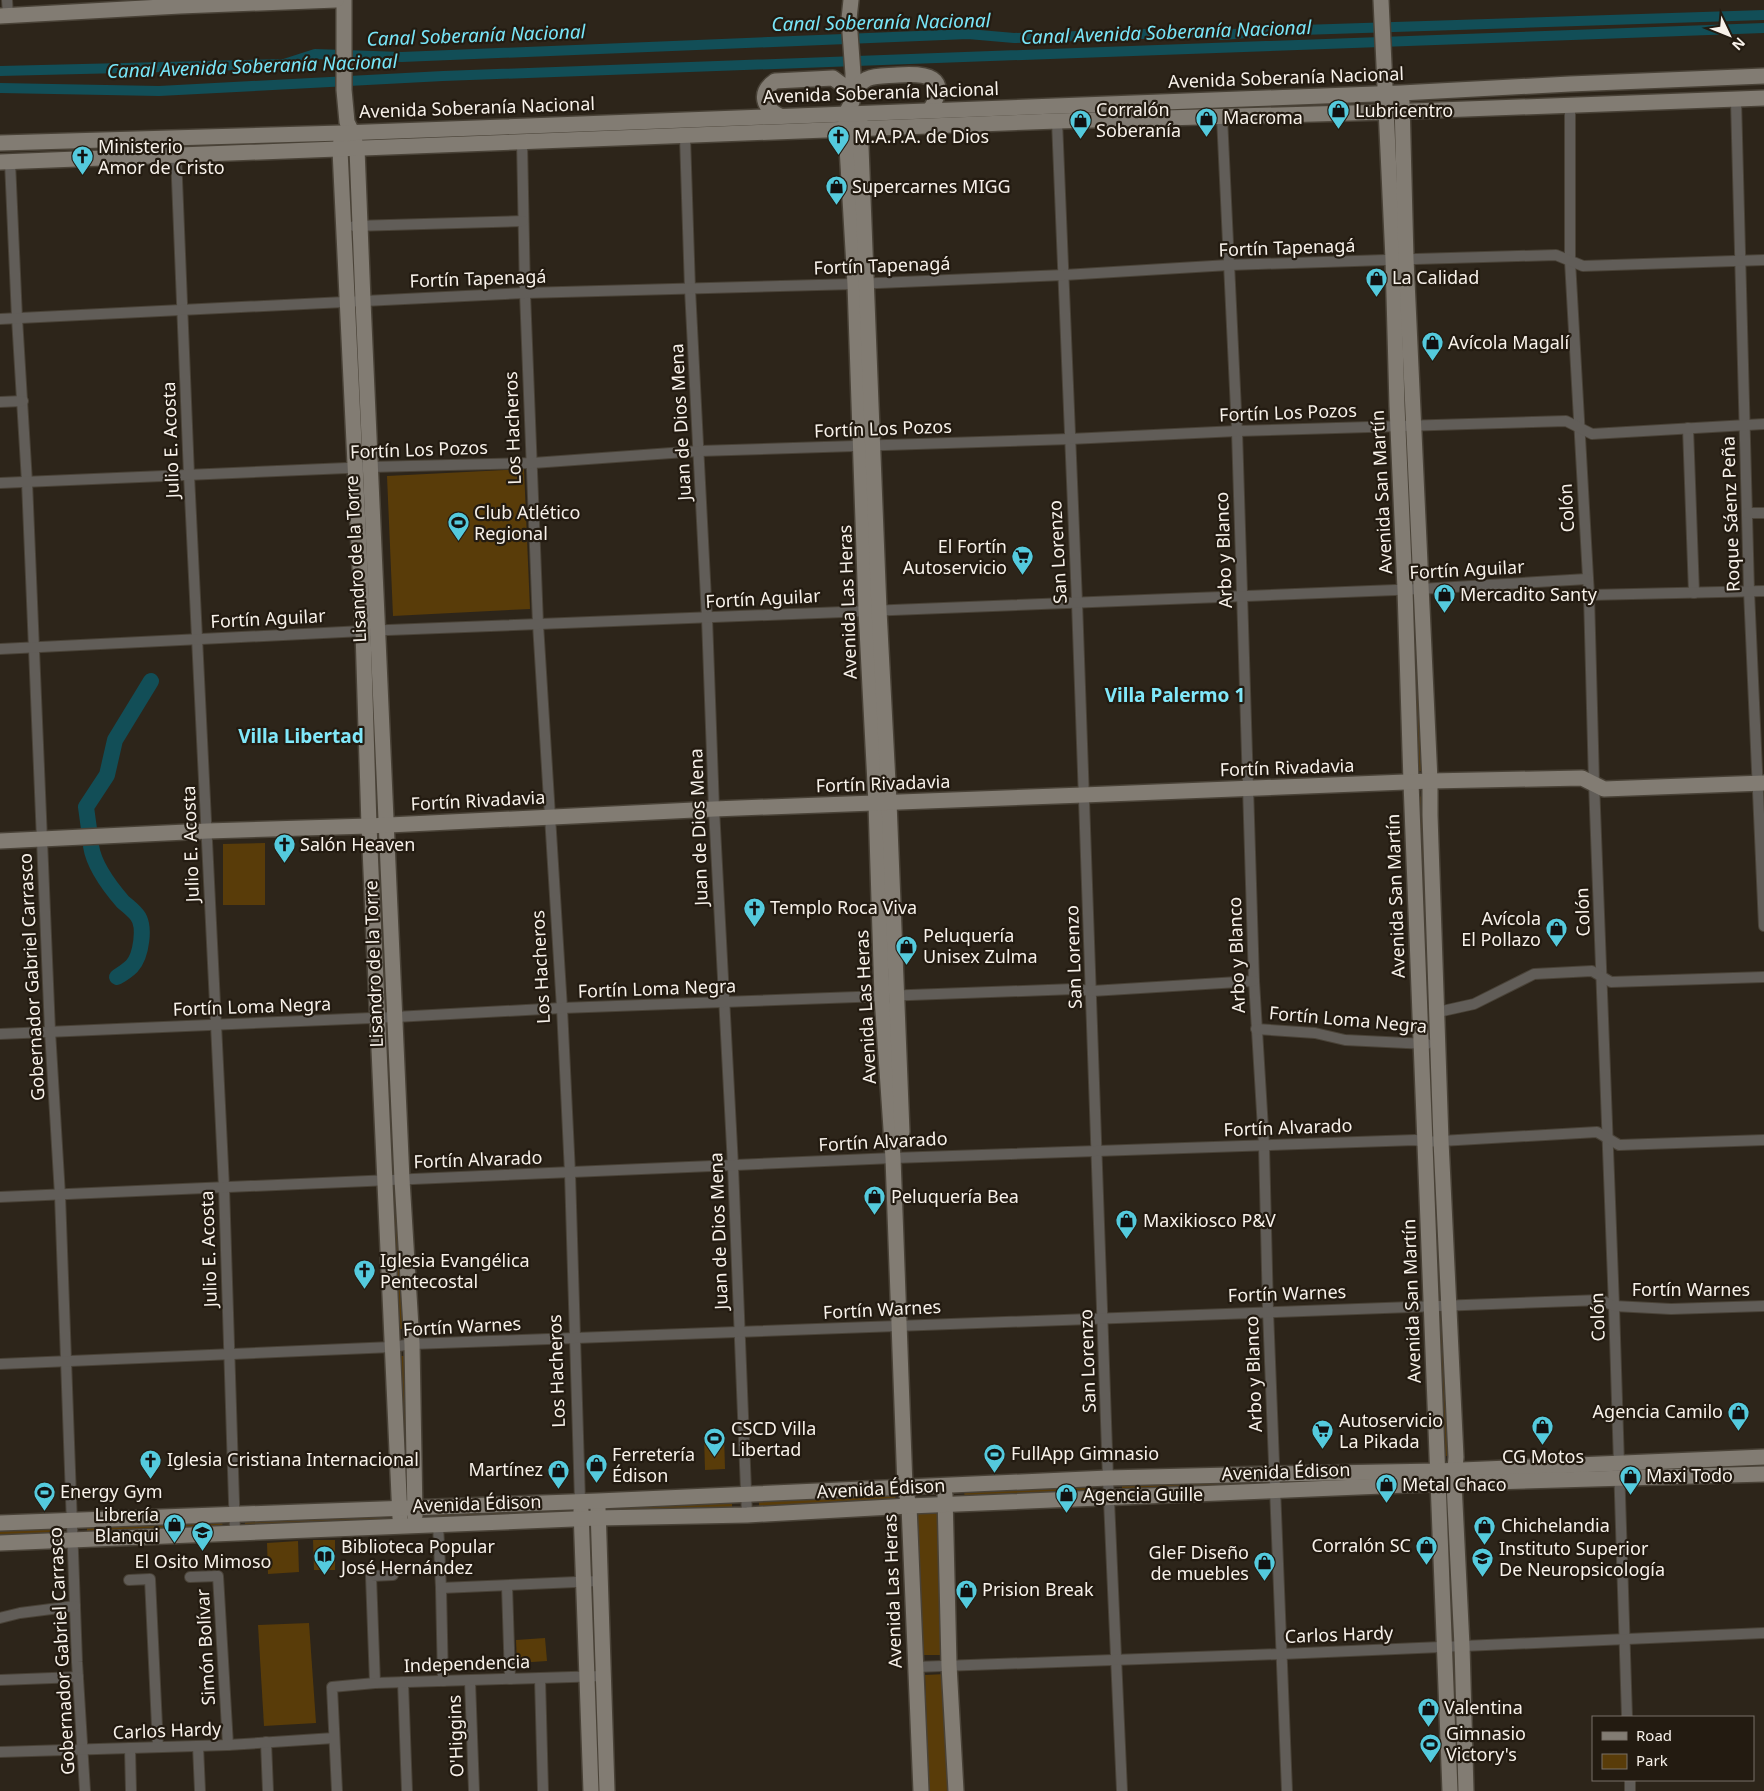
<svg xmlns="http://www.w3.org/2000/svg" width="1764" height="1791" font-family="'Noto Sans',sans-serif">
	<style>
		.green { fill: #593c09 }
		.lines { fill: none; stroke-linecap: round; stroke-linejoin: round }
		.canal { stroke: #124e57; stroke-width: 10 }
		.river { stroke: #124e57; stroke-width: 16 }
		.street-casing { stroke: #494237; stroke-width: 12 }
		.secondary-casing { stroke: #494237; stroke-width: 18 }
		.street { stroke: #615d58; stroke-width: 10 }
		.secondary { stroke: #827c73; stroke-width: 15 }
		.labels { text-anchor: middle; stroke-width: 4.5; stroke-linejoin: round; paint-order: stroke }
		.street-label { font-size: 18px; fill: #f7f1ea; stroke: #231b11 }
		.poi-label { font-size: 18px; fill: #f7f1ea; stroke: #231b11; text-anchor: start }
		.water-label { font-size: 19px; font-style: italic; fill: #78e6f9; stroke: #231b11 }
		.neighbourhood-label { font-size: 19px; font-weight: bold; fill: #80e8fa; stroke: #231b11 }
	</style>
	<rect width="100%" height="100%" fill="#2d251a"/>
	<g class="green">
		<polygon points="1403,439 1408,439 1414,577 1408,577"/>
		<polygon points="524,469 530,609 393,616 387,476"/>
		<polygon points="1411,605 1417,605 1423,771 1417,771"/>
		<polygon points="370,649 374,649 379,808 375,808"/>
		<polygon points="1424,796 1433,1037 1427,1037 1418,797"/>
		<polygon points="382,840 387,1000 381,1000 376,841"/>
		<polygon points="265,843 265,905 223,905 223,844"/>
		<polygon points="389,1030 396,1165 389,1165 382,1031"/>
		<polygon points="1431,1153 1437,1153 1443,1290 1438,1291"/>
		<polygon points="391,1193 398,1193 403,1329 396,1329"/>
		<polygon points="1442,1318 1448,1456 1443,1456 1437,1319"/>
		<polygon points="400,1356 406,1356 411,1491 405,1491"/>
		<polygon points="724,1434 725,1469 705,1470 704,1435"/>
		<polygon points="1262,1480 1262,1486 1122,1492 1122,1486"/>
		<polygon points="1092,1485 1093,1493 965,1499 964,1491"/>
		<polygon points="1441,1492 1447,1492 1452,1637 1446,1637"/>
		<polygon points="895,1494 896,1501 759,1508 759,1499"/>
		<polygon points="732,1500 732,1507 596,1514 595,1505"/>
		<polygon points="569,1505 569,1511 433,1518 432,1510"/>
		<polygon points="938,1509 943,1655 923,1655 917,1510"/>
		<polygon points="381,1513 381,1521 245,1527 245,1520"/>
		<polygon points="222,1521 223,1528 87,1532 87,1525"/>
		<polygon points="61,1527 61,1534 0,1536 0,1529"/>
		<polygon points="313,1540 335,1540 335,1570 314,1570"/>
		<polygon points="298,1541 299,1572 268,1574 267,1543"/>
		<polygon points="589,1588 594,1589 598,1660 591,1660"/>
		<polygon points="309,1623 316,1723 264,1726 258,1625"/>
		<polygon points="545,1638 547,1661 517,1663 516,1640"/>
		<polygon points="1447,1652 1455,1652 1460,1791 1453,1791"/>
		<polygon points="946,1674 950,1791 929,1791 925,1675"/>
	</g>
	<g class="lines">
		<g class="canal">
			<polyline points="0,71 284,64 315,54 402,57 968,34 1014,38 1205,32 1223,35 1268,31 1764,15"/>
			<polyline points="0,88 159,91 443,76 1764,28"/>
		</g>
		<g class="river">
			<polyline points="89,829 86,807 107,775 115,740 151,681"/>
			<path d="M 91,846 C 94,866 110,887 123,902 C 128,906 133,910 137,915 C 146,926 141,956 132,966 C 128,970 122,974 117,977"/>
		</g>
		<defs>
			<g id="street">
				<polyline points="7,0 8,15"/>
				<polyline points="1736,100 1749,591 1764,926"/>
				<polyline points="1570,106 1570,261 1589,595 1594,783 1614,1306 1627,1717"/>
				<polyline points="1222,117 1237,431 1254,981 1264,1145 1268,1311 1287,1791"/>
				<polyline points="1057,121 1077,602 1108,1478 1122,1791"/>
				<polyline points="685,137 690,289 707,618 714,809 733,1166 747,1515"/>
				<polyline points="522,141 525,293 538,624 562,1008 570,1173 580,1501"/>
				<polyline points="176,155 189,475 224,1187 235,1533"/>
				<polyline points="10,162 17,318 27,482 50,1031 60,1195 77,1662 85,1791"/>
				<polyline points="354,226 523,221"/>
				<polyline points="0,319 525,293 855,284 1064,275 1229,265 1416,259 1556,255 1583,266 1764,260"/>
				<polyline points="0,402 23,401"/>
				<polyline points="1688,428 1694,593"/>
				<polyline points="0,483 370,467 533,463 699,451 1070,439 1237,431 1566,421 1592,434 1764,424"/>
				<polyline points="1747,513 1764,513"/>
				<polyline points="1589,595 1764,591"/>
				<polyline points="0,649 363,631 1420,589 1587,579"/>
				<polyline points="1438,1012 1474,1004 1534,974 1592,971 1611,982 1764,977"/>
				<polyline points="1256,1029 1315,1033 1345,1040 1427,1044"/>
				<polyline points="0,1034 395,1017 562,1008 1074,989 1092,991 1254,981"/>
				<polyline points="0,1197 893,1158 1415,1140 1424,1142 1597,1132 1619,1145 1764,1140"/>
				<polyline points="0,1364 392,1347 412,1344 1601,1300 1614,1306 1671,1309 1764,1306"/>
				<polyline points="438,1524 441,1588 443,1681"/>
				<polyline points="190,1577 218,1576 228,1745"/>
				<polyline points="129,1580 150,1579 158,1747"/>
				<polyline points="507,1586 510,1679"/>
				<polyline points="441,1588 599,1581"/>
				<polyline points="0,1618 20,1613 75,1606"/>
				<polyline points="915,1667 1282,1654 1764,1633"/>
				<polyline points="540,1678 543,1791"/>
				<polyline points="0,1680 78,1677"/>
				<polyline points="470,1681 474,1791"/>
				<polyline points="403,1682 407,1791"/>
				<polyline points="375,1683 371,1576 393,1575"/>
				<polyline points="266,1742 268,1791"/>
				<polyline points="198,1746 200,1791"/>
				<polyline points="130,1748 131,1791"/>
				<polyline points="0,1752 228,1745 334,1738"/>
				<polyline points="1630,1780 1630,1791"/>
				<polyline points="337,1791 332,1687 375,1683 603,1676"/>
			</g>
			<g id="secondary">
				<polyline points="344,0 344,90 347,122 352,132 357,149 363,301 402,1180 412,1344 415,1516"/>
				<polyline points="851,0 849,19 853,74 852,102 846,113 846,130 855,284 866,610 876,803 882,997 893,1158 905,1487 909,1506 921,1791"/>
				<polyline points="1381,0 1393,259 1397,406 1405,589 1411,782 1450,1791"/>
				<polyline points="0,16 180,6 336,0"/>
				<polyline points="1402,102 1406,259 1430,781 1430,815 1441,1141 1456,1457 1454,1483 1462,1646 1466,1791"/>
				<path d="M 780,116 C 763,108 758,93 775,81 L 833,78 L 852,92 C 857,87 861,82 867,79 C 876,75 888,76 898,75 C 926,73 951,76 930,110"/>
				<polyline points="860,121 879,610 889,802 902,1132"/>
				<polyline points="341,140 340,150 363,631 369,826 400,1518"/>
				<polyline points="0,143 342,133 1401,93 1570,84 1764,76"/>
				<polyline points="0,162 1057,121 1386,112 1764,98"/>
				<polyline points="0,841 207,831 369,826 714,809 1083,795 1430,781 1582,778 1604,789 1764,783"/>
				<polyline points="945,1495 949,1665 956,1791"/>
				<polyline points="598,1508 607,1791"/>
				<polyline points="581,1510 591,1791"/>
				<polyline points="0,1523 598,1501 1108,1478 1274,1474 1438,1471 1764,1457"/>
				<polyline points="0,1543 597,1518 747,1515 909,1506 1454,1483 1764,1474"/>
			</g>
		</defs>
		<use href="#street" class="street-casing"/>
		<use href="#secondary" class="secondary-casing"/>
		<use href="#street" class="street"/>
		<use href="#secondary" class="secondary"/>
	</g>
	<defs>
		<symbol id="shop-pin" viewBox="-11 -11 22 30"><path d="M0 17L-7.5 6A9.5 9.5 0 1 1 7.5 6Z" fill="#54cadd" stroke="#231b11"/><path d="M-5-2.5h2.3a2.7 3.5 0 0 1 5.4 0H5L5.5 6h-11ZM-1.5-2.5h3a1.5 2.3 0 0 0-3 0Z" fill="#111"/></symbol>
		<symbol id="church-pin" viewBox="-11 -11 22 30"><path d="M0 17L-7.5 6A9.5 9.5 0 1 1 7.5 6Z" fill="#54cadd" stroke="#231b11"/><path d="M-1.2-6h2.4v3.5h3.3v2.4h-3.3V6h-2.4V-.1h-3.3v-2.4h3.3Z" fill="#111"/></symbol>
		<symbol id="stadium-pin" viewBox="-11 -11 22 30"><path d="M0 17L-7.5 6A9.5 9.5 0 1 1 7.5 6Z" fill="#54cadd" stroke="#231b11"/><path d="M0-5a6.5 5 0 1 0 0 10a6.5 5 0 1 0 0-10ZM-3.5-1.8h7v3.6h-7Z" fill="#111"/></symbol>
		<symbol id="supermarket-pin" viewBox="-11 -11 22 30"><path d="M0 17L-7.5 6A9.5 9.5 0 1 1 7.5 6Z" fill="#54cadd" stroke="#231b11"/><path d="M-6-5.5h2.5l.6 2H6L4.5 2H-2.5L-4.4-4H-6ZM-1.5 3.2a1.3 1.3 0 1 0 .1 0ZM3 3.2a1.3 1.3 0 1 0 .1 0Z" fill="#111"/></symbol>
		<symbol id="school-pin" viewBox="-11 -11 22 30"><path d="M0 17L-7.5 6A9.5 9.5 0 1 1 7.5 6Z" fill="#54cadd" stroke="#231b11"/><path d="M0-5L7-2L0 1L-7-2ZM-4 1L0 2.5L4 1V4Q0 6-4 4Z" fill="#111"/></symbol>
		<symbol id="library-pin" viewBox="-11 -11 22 30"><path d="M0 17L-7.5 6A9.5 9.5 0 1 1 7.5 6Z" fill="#54cadd" stroke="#231b11"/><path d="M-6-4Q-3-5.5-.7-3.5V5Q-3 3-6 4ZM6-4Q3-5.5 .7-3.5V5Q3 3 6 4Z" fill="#111"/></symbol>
		<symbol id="university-pin" viewBox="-11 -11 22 30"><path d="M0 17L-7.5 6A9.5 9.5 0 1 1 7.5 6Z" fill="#54cadd" stroke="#231b11"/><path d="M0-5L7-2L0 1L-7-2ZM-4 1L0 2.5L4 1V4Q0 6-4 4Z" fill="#111"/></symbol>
	</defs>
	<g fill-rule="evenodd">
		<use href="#shop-pin" x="1326" y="98" width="25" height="34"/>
		<use href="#shop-pin" x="1194" y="106" width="25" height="34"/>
		<use href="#shop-pin" x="1068" y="108" width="25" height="34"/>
		<use href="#church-pin" x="826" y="124" width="25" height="34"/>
		<use href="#church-pin" x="70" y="144" width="25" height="34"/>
		<use href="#shop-pin" x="824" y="174" width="25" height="34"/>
		<use href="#shop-pin" x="1364" y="266" width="25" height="34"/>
		<use href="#shop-pin" x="1420" y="330" width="25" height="34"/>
		<use href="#stadium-pin" x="446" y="510" width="25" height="34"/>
		<use href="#supermarket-pin" x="1010" y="544" width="25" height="34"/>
		<use href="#shop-pin" x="1432" y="582" width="25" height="34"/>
		<use href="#church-pin" x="272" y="832" width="25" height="34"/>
		<use href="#church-pin" x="742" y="896" width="25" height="34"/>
		<use href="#shop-pin" x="1544" y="916" width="25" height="34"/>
		<use href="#shop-pin" x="894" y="934" width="25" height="34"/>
		<use href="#shop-pin" x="862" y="1184" width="25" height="34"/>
		<use href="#shop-pin" x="1114" y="1208" width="25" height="34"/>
		<use href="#church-pin" x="352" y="1258" width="25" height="34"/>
		<use href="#shop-pin" x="1726" y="1400" width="25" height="34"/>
		<use href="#shop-pin" x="1530" y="1414" width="25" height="34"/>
		<use href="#supermarket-pin" x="1310" y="1418" width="25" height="34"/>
		<use href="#stadium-pin" x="702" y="1426" width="25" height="34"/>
		<use href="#stadium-pin" x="982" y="1442" width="25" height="34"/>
		<use href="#church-pin" x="138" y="1448" width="25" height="34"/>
		<use href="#shop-pin" x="584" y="1452" width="25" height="34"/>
		<use href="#shop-pin" x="546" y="1458" width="25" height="34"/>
		<use href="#shop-pin" x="1618" y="1464" width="25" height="34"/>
		<use href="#shop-pin" x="1374" y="1472" width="25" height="34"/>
		<use href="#stadium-pin" x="32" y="1480" width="25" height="34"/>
		<use href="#shop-pin" x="1054" y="1482" width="25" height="34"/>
		<use href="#shop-pin" x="162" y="1512" width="25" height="34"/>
		<use href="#shop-pin" x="1472" y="1514" width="25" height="34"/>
		<use href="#school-pin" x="190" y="1520" width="25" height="34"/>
		<use href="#shop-pin" x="1414" y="1534" width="25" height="34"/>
		<use href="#library-pin" x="312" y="1544" width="25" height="34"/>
		<use href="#university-pin" x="1470" y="1546" width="25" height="34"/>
		<use href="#shop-pin" x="1252" y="1550" width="25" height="34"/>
		<use href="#shop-pin" x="954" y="1578" width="25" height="34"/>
		<use href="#shop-pin" x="1416" y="1696" width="25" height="34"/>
		<use href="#stadium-pin" x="1418" y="1732" width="25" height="34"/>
	</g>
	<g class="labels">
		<g class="street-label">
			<text transform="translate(1286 78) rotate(-2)" y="6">Avenida Soberanía Nacional</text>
			<text transform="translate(881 93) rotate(-2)" y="6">Avenida Soberanía Nacional</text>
			<text transform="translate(477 108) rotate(-2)" y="6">Avenida Soberanía Nacional</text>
			<text transform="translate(1287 248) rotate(-2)" y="6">Fortín Tapenagá</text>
			<text transform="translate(882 266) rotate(-2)" y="6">Fortín Tapenagá</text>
			<text transform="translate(478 279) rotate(-2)" y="6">Fortín Tapenagá</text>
			<text transform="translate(1288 413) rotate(-2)" y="6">Fortín Los Pozos</text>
			<text transform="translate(681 422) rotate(-93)" y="6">Juan de Dios Mena</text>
			<text transform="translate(513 428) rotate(-92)" y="6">Los Hacheros</text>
			<text transform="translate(883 429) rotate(-2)" y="6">Fortín Los Pozos</text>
			<text transform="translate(171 440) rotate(-92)" y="6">Julio E. Acosta</text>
			<text transform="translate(419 450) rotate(-2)" y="6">Fortín Los Pozos</text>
			<text transform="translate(1382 492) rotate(-93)" y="6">Avenida San Martín</text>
			<text transform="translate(1567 508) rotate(-93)" y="6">Colón</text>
			<text transform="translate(1731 514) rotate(-92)" y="6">Roque Sáenz Peña</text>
			<text transform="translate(1224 550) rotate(-92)" y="6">Arbo y Blanco</text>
			<text transform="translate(1058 552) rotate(-93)" y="6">San Lorenzo</text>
			<text transform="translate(356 559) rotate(-93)" y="6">Lisandro de la Torre</text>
			<text transform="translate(1467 570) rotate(-3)" y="6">Fortín Aguilar</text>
			<text transform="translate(763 599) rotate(-3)" y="6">Fortín Aguilar</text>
			<text transform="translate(848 602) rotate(-92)" y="6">Avenida Las Heras</text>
			<text transform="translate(268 619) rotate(-3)" y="6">Fortín Aguilar</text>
			<text transform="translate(1287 768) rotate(-2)" y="6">Fortín Rivadavia</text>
			<text transform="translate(883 784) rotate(-2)" y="6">Fortín Rivadavia</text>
			<text transform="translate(478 801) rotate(-3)" y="6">Fortín Rivadavia</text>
			<text transform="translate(699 827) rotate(-92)" y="6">Juan de Dios Mena</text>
			<text transform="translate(191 844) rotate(-92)" y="6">Julio E. Acosta</text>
			<text transform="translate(1396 896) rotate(-92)" y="6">Avenida San Martín</text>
			<text transform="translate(1583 912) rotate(-92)" y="6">Colón</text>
			<text transform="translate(1237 955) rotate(-92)" y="6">Arbo y Blanco</text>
			<text transform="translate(1074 957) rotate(-92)" y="6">San Lorenzo</text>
			<text transform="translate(374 964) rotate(-92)" y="6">Lisandro de la Torre</text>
			<text transform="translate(541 967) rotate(-93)" y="6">Los Hacheros</text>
			<text transform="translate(32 977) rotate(-93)" y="6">Gobernador Gabriel Carrasco</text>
			<text transform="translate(657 989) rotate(-2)" y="6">Fortín Loma Negra</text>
			<text transform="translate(252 1007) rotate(-2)" y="6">Fortín Loma Negra</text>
			<text transform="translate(866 1007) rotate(-93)" y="6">Avenida Las Heras</text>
			<text transform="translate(1348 1020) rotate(5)" y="6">Fortín Loma Negra</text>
			<text transform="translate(1288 1128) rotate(-2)" y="6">Fortín Alvarado</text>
			<text transform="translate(883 1142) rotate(-3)" y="6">Fortín Alvarado</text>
			<text transform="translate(478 1160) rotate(-2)" y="6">Fortín Alvarado</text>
			<text transform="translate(719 1231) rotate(-92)" y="6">Juan de Dios Mena</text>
			<text transform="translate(209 1249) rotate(-92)" y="6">Julio E. Acosta</text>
			<text x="1691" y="1296">Fortín Warnes</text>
			<text transform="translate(1287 1294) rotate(-2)" y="6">Fortín Warnes</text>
			<text transform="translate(1412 1301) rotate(-92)" y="6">Avenida San Martín</text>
			<text transform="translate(882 1310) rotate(-3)" y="6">Fortín Warnes</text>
			<text transform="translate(1598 1317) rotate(-92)" y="6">Colón</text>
			<text transform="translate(462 1327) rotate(-3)" y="6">Fortín Warnes</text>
			<text transform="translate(1088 1361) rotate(-92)" y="6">San Lorenzo</text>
			<text transform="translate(557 1371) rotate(-92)" y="6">Los Hacheros</text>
			<text transform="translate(1254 1374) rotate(-92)" y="6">Arbo y Blanco</text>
			<text transform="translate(1286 1472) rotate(-2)" y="6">Avenida Édison</text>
			<text transform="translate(881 1489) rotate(-3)" y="6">Avenida Édison</text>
			<text transform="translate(477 1504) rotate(-2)" y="6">Avenida Édison</text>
			<text transform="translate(893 1591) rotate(-92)" y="6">Avenida Las Heras</text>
			<text transform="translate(1339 1635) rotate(-2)" y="6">Carlos Hardy</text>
			<text transform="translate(206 1647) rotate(-93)" y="6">Simón Bolívar</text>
			<text transform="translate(62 1651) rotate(-93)" y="6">Gobernador Gabriel Carrasco</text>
			<text transform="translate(467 1664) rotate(-2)" y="6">Independencia</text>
			<text transform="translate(167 1731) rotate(-2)" y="6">Carlos Hardy</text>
			<text transform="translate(456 1736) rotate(-92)" y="6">O'Higgins</text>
		</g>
		<g class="poi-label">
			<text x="1096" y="116">Corralón<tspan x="1096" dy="21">Soberanía</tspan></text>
			<text x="1355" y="117">Lubricentro</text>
			<text x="1223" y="124">Macroma</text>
			<text x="854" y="143">M.A.P.A. de Dios</text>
			<text x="98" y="153">Ministerio<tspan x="98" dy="21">Amor de Cristo</tspan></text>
			<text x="852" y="193">Supercarnes MIGG</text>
			<text x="1392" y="284">La Calidad</text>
			<text x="1448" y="349">Avícola Magalí</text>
			<text x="474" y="519">Club Atlético<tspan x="474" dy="21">Regional</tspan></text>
			<text x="1007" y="553" text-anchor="end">El Fortín<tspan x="1007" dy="21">Autoservicio</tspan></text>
			<text x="1460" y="601">Mercadito Santy</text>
			<text x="300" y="851">Salón Heaven</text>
			<text x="770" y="914">Templo Roca Viva</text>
			<text x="1541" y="925" text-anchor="end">Avícola<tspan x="1541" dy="21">El Pollazo</tspan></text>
			<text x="923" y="942">Peluquería<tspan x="923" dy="21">Unisex Zulma</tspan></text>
			<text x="891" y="1203">Peluquería Bea</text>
			<text x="1143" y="1227">Maxikiosco P&amp;V</text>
			<text x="380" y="1267">Iglesia Evangélica<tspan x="380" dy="21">Pentecostal</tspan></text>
			<text x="1723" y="1418" text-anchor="end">Agencia Camilo</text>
			<text x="1339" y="1427">Autoservicio<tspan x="1339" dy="21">La Pikada</tspan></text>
			<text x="731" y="1435">CSCD Villa<tspan x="731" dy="21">Libertad</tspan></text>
			<text x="1011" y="1460">FullApp Gimnasio</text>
			<text x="612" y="1461">Ferretería<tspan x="612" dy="21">Édison</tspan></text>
			<text x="1543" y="1463" text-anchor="middle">CG Motos</text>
			<text x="167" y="1466">Iglesia Cristiana Internacional</text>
			<text x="543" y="1476" text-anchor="end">Martínez</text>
			<text x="1646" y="1482">Maxi Todo</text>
			<text x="1402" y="1491">Metal Chaco</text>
			<text x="60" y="1498">Energy Gym</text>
			<text x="1083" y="1501">Agencia Guille</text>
			<text x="159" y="1521" text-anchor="end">Librería<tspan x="159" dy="21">Blanqui</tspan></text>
			<text x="1501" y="1532">Chichelandia</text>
			<text x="1411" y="1552" text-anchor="end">Corralón SC</text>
			<text x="341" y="1553">Biblioteca Popular<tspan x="341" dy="21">José Hernández</tspan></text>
			<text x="1499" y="1555">Instituto Superior<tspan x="1499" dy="21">De Neuropsicología</tspan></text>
			<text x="1249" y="1559" text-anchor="end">GleF Diseño<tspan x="1249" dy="21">de muebles</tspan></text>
			<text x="203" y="1568" text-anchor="middle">El Osito Mimoso</text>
			<text x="982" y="1596">Prision Break</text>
			<text x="1444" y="1714">Valentina</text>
			<text x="1446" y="1740">Gimnasio<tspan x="1446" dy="21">Victory's</tspan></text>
		</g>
		<g class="water-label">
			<text transform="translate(881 22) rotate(-1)" y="7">Canal Soberanía Nacional</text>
			<text transform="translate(1166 32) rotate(-2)" y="7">Canal Avenida Soberanía Nacional</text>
			<text transform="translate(476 35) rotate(-2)" y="7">Canal Soberanía Nacional</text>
			<text transform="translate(252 66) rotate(-2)" y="7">Canal Avenida Soberanía Nacional</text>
		</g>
		<g class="neighbourhood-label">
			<text x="1175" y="702">Villa Palermo 1</text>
			<text x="301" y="743">Villa Libertad</text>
		</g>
	</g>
	<rect x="1592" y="1716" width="162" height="65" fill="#231b11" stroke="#787168"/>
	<rect x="1602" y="1732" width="25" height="8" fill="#827c73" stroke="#787168"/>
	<text x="1636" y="1741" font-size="15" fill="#f7f1ea">Road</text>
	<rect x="1602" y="1754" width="25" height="15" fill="#593c09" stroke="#787168"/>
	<text x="1636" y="1766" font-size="15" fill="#f7f1ea">Park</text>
	<g transform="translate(1729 35) rotate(133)" stroke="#231b11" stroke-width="4" paint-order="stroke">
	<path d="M0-4L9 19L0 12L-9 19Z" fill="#f7f1ea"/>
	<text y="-8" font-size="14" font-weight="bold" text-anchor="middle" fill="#f7f1ea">N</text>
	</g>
</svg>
